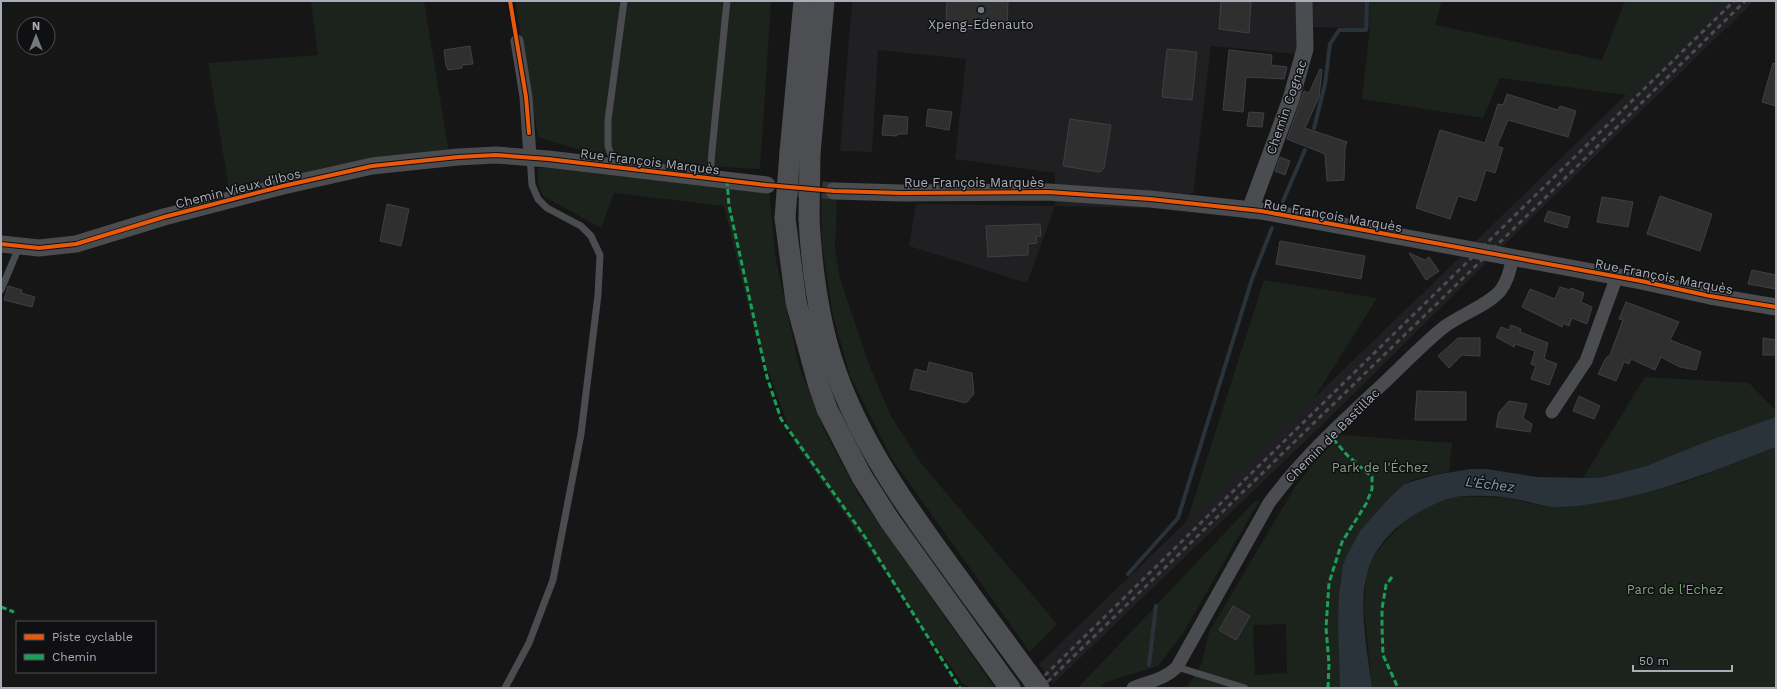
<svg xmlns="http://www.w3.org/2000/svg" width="1777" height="689" font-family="'Work Sans',sans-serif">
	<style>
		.built { fill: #202022 }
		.green { fill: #1c231c; fill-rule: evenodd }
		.water { fill: #293339 }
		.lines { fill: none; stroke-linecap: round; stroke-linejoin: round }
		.stream { stroke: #293339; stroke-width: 4 }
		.building { fill: #2f2f30; stroke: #3e4042 }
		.tertiary-tunnel { stroke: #333436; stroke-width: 17; stroke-dasharray: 17 8; stroke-linecap: butt }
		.service { stroke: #4a4c4f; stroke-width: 7 }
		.minor { stroke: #4a4c4f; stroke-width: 13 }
		.tertiary { stroke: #4a4c4f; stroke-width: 17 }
		.primary { stroke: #4c4e51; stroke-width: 21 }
		.rail { stroke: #4a4c4e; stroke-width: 3; stroke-dasharray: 5 4; stroke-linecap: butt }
		.primary-bridge { stroke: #4c4e51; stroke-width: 21 }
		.quiet { stroke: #1a9f57; stroke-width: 3; stroke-dasharray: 6 3; stroke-linecap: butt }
		.cycleway-casing { stroke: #101012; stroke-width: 6 }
		.cycleway { stroke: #e8590c; stroke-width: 4 }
		.poi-dot { fill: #74797f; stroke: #101012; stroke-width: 1.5 }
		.labels { text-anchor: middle; stroke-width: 3; stroke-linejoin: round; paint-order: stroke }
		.poi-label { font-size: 13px; fill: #a7aeb8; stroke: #101012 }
		.street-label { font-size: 13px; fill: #a7aeb8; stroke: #101012 }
		.park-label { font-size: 13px; fill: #7fa37d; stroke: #101012 }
		.water-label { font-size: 14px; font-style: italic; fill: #7da0b4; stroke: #101012 }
	</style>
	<rect width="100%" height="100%" fill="#161616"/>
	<g class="built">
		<polygon points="852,1 1369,1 1370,28 1296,27 1296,54 1211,46 1193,194 1150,191 1146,208 1055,206 1027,283 909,246 916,204 1055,206 1055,173 955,159 966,59 878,50 872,152 840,151"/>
		<polygon points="1722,1 1754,1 1501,248 1475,242"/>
		<polygon points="1460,257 1487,262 1325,422 1053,684 1039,664"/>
	</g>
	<g class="green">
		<polygon points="311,1 424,1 451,165 370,175 232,207 208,63 318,55"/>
		<polygon points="515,1 771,1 760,169 666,164 586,152 538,137"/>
		<polygon points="1369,1 1442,1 1435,25 1602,60 1625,1 1722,1 1627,95 1500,78 1483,118 1362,99 1370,28"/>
		<polygon points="549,166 769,193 776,260 799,366 826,434 860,497 995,688 971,688 962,683 794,442 755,334 724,206 614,193 601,228 543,196 538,184 538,169"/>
		<polygon points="821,196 837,198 835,248 840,279 870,367 891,416 920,462 1057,624 1030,652 892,459 850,376 833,315 822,245"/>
		<polygon points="1264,280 1377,298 1313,400 1186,524"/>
		<polygon points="1645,377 1749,383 1776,411 1776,417 1646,466 1604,477 1583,478"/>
		<path d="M 1341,435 L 1452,443 L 1449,472 C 1435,474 1417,476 1405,484 C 1396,489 1388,499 1381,507 C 1356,535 1342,555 1339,593 L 1340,688 L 1187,688 L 1202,663 L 1209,632 L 1295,487 L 1315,462 ZM 1286,624 L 1287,673 L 1255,675 L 1253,625 Z"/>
		<polygon points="1776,447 1776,688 1372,688 1364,609 1366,574 1372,560 1380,548 1406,519 1439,502 1457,496 1507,498 1542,506 1563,508 1683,483"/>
		<polygon points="1255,501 1259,501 1183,633 1158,666 1106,682 1099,688 1078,688"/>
	</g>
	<path class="water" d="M 1776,417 L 1776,447 C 1706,474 1640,501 1564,507 C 1549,509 1535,503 1520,500 C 1503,496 1484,495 1466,496 C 1449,496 1435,504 1421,511 C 1397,523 1373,548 1367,574 C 1358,604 1368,656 1372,688 L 1340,688 L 1338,622 L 1339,593 L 1343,565 L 1347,555 L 1360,531 L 1390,497 L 1404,484 L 1434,475 L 1470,469 L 1487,469 L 1536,477 L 1589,478 L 1604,477 L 1646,466 L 1708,441 Z"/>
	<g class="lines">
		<g class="stream">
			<polyline points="1314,128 1325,84 1330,44 1339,30 1366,30 1367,1"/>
			<polyline points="1283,201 1305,150"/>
			<polyline points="1128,574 1178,518 1252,279 1272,228"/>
			<polyline points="1149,665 1156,606"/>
		</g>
	</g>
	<g class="building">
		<polygon points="947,1 1008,1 1007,30 946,28"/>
		<polygon points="1221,1 1251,1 1249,33 1219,29"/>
		<polygon points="470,46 473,64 462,65 462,68 448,70 446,65 444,50"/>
		<polygon points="1167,49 1197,52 1192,100 1162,97"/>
		<polygon points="1229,50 1272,55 1271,65 1287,67 1284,79 1246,77 1243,112 1223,110"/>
		<polygon points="1773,63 1776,64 1776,106 1762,102"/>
		<polygon points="1320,69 1322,70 1319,97 1305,128 1347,142 1345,148 1344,180 1327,181 1325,154 1287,139 1304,91 1309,93"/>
		<polygon points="1507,94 1558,110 1560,106 1576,111 1568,137 1508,120 1497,146 1503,148 1495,173 1486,170 1476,201 1458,196 1450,219 1416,208 1440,130 1485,143 1498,104 1503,105"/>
		<polygon points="928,109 952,112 949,130 926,126"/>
		<polygon points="1249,112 1264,113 1262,127 1247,126"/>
		<polygon points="884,115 908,117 907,134 897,134 897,136 882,135"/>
		<polygon points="1070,119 1111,125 1104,168 1100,172 1063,166"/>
		<polygon points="1280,157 1290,161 1285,175 1275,171"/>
		<polygon points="1660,196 1712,214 1700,251 1647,234"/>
		<polygon points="1602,197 1633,202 1628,227 1597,222"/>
		<polygon points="387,204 409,209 401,246 380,241"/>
		<polygon points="1548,211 1570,217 1567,228 1544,221"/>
		<polygon points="1040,224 1041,236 1036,236 1037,243 1028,244 1028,255 988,257 986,226"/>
		<polygon points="1280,241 1365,256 1361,279 1276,264"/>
		<polygon points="1409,253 1425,260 1429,257 1439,271 1426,280"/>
		<polygon points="1752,270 1776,275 1776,289 1748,284"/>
		<polygon points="8,286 22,290 21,293 35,297 32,307 4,300"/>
		<polygon points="1560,287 1570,290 1571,288 1584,293 1581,302 1592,307 1587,324 1572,318 1569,326 1563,323 1562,327 1522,307 1530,289 1555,299"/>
		<polygon points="1626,302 1679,322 1670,340 1701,352 1696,370 1680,367 1661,357 1655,370 1631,359 1629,364 1624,362 1616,381 1598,374 1606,358 1610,355 1623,320 1619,319"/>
		<polygon points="1511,325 1521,329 1520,332 1548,343 1544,359 1557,364 1549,385 1531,379 1536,366 1531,364 1535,351 1515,344 1514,347 1496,337 1501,327 1509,330"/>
		<polygon points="1458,338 1480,338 1480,356 1462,355 1449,368 1438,356"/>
		<polygon points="1763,338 1776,340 1776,355 1763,355"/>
		<polygon points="929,362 972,373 974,394 966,403 910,389 915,369 927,372"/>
		<polygon points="1417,391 1466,392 1466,420 1415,420"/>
		<polygon points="1579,396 1600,406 1594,419 1573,411"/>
		<polygon points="1509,401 1527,404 1523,418 1532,424 1530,432 1496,427 1499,412"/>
		<polygon points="1233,606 1250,616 1236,640 1219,630"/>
	</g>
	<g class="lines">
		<polyline class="tertiary-tunnel" points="797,188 834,191"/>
		<g class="service">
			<polyline points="615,167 608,146 608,120 624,1"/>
			<polyline points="710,178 712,150 727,1"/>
			<polyline points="1,290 19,247"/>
			<polyline points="1177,667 1245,688"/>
			<polyline points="505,688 529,643 553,580 581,434 598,295 600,255 591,236 581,226 547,208 538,199 532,185 530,157"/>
		</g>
		<g class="minor">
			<polyline points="517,41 526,97 530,157"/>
			<polyline points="1552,412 1586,361 1617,276"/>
			<path d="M 1133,688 C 1149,681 1164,680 1177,667 L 1269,503 C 1303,457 1345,419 1386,381 C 1405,363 1424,343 1444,327 C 1460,315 1488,305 1500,291 C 1508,281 1510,269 1513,257"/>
		</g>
		<g class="tertiary">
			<polyline points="834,191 902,193 1048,192 1150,199 1261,211 1641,281 1710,296 1776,307"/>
			<polyline points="1250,210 1291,99 1305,49 1304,1"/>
			<polyline points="1,244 39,248 76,244 164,217 283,186 372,166 458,157 496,155 548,159 767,185"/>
		</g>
		<g class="primary">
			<polyline points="790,152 804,1"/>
			<polyline points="810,153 824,1"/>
			<polyline points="785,218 796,302 818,383 827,409 862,477 890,521 1010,688"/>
			<path d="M 809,219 C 811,256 815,291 823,327 C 846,432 916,519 977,604"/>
		</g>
		<g class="rail">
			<polyline points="1032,688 1734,1"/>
			<polyline points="1041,688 1489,253 1745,1"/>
		</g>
		<g class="primary-bridge">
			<polyline points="785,218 790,152"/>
			<polyline points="809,219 810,153"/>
			<polyline points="977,604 1039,688"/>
		</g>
		<g class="quiet">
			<polyline points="727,180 729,206 767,377 781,419 865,537 960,688"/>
			<polyline points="1392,577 1386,585 1382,609 1382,626 1383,655 1398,688"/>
			<polyline points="1,607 14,612"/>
			<polyline points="1328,688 1329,664 1326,628 1329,583 1342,542 1366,504 1372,489 1372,477 1347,455 1329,434"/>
		</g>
		<defs>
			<g id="cycleway">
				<polyline points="510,1 526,97 529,133"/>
				<polyline points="1,244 39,248 76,244 164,217 283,186 372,166 458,157 496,155 548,159 767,185 834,191 902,193 1048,192 1150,199 1261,211 1641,281 1710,296 1776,307"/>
			</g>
		</defs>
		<use href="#cycleway" class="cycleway-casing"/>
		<use href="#cycleway" class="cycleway"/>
	</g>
	<circle class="poi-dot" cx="981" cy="10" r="4"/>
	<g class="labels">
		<g class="poi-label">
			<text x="981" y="29">Xpeng-Edenauto</text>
		</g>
		<g class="street-label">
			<text transform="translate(1286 107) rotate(-71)" y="5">Chemin Cognac</text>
			<text transform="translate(650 161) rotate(7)" y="5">Rue François Marquès</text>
			<text x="974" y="187">Rue François Marquès</text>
			<text transform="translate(238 188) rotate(-14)" y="5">Chemin Vieux d'Ibos</text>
			<text transform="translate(1333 215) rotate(10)" y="5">Rue François Marquès</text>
			<text transform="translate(1664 276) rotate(11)" y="5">Rue François Marquès</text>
			<text transform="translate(1332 435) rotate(-45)" y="5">Chemin de Bastillac</text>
		</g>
		<g class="park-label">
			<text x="1380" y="472">Park de l'Échez</text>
			<text x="1675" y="594">Parc de l'Echez</text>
		</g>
		<g class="water-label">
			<text transform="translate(1490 484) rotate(7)" y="5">L'Échez</text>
		</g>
	</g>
	<rect width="1777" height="689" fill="none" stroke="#a7aeb8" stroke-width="4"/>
	<rect x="16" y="621" width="140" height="52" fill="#101012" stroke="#4c4f54"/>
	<rect x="24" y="634" width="20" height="6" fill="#e8590c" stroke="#4c4f54"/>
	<text x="52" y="641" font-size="12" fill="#a7aeb8">Piste cyclable</text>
	<rect x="24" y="654" width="20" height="6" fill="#1a9f57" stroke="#4c4f54"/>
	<text x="52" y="661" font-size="12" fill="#a7aeb8">Chemin</text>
	<g transform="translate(36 36)"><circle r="19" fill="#101012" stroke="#4c4f54"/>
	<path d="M0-3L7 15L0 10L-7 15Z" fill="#74797f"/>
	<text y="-6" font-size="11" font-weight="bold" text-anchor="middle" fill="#a7aeb8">N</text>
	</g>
	<path d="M1633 665v6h99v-6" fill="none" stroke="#a7aeb8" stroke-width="2"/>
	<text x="1639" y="665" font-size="12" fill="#a7aeb8" stroke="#101012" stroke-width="3" paint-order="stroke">50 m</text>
</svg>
